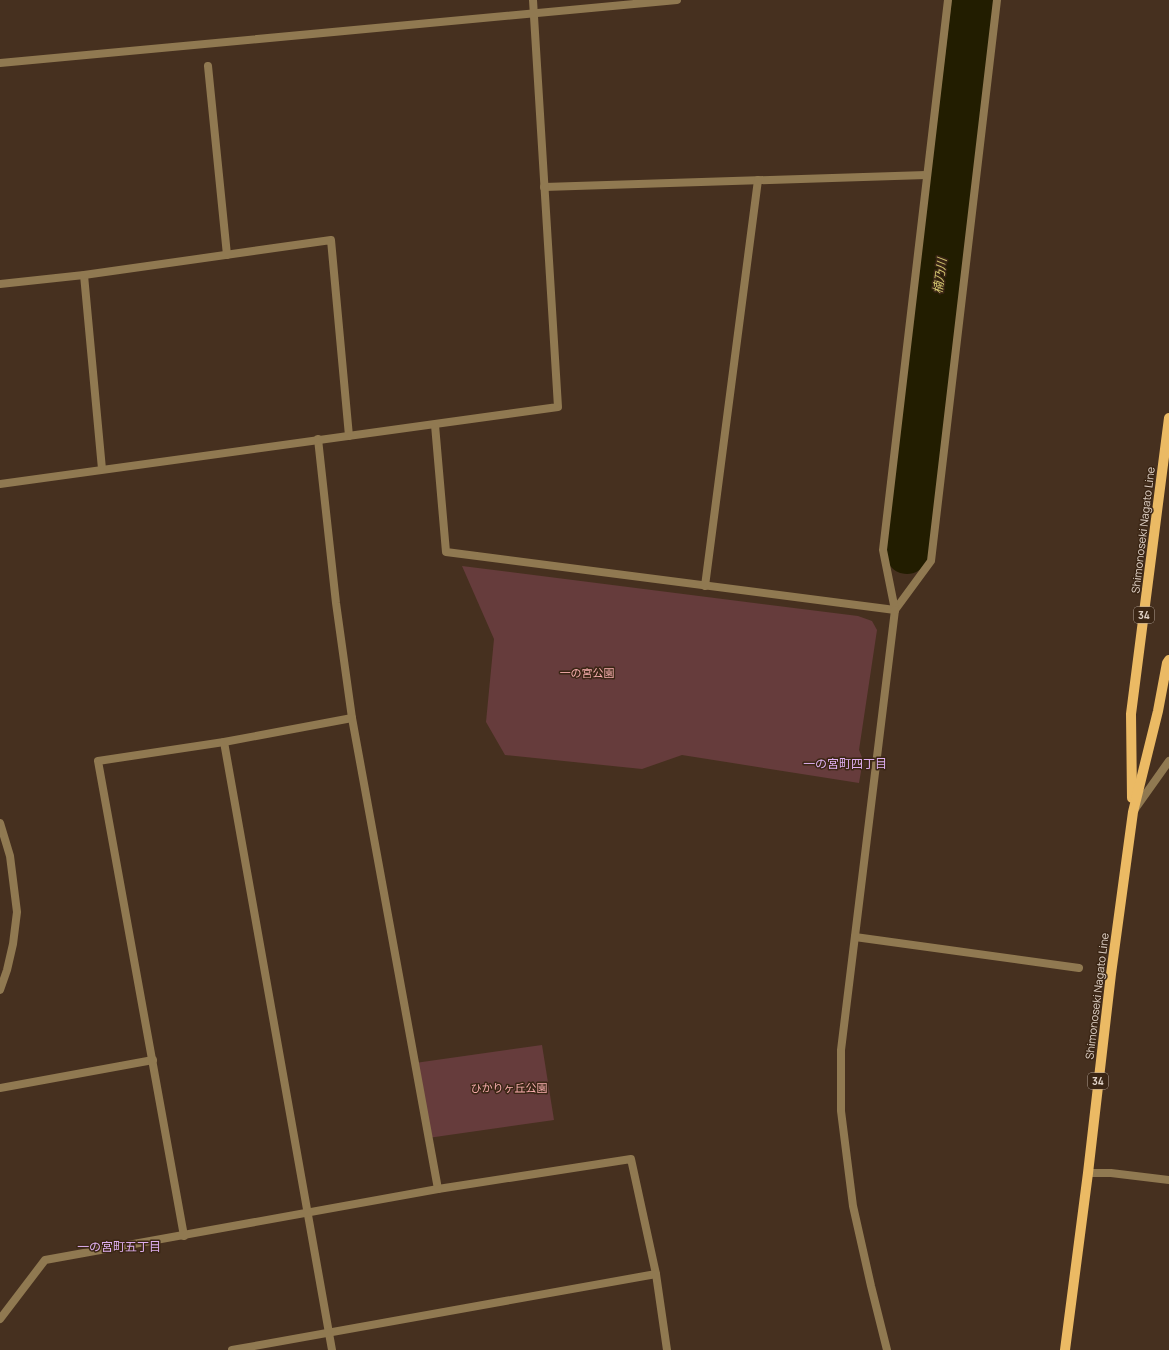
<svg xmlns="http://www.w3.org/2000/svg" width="1169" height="1350" font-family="Manrope,'Noto Sans JP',sans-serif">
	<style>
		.green { fill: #663c3c }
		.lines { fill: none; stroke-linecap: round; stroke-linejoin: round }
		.river { stroke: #221d00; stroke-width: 44 }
		.minor { stroke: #907951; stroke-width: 8 }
		.tertiary { stroke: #907951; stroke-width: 8 }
		.primary { stroke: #ebba64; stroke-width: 10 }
		.labels { text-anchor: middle; stroke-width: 3; stroke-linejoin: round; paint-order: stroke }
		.shield { fill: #3b2615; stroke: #ae9e92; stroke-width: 1 }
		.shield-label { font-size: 10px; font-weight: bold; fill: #e0d2c7 }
		.street-label { font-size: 11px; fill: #e0d2c7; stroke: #3b2615 }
		.park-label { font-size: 11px; fill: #f8aeae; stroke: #3b2615 }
		.water-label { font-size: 12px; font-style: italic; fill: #d2c56e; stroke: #3b2615 }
		.neighbourhood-label { font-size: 12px; fill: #deafef; stroke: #3b2615 }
	</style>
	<rect width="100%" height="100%" fill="#46301f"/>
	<g class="green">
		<polygon points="462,566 858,616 872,621 877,630 859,750 863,760 859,783 682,755 642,769 505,755 486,722 494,639"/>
		<polygon points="542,1045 554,1120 428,1138 415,1063"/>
	</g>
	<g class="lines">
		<polyline class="river" points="907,552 974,0"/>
		<g class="minor">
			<polyline points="208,66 227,255"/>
			<polyline points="544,187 926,175"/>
			<polyline points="84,275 102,469"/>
			<polyline points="0,284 84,275 331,240 349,436"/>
			<polyline points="435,425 446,552 895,610"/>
			<polyline points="318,439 336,603 352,718 438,1189"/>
			<polyline points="0,484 558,407 533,0"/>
			<polyline points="705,586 758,180"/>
			<polyline points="895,610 931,561 997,0"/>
			<polyline points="895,610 883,550 948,0"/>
			<polyline points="224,742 332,1350"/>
			<polyline points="1135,809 1169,761"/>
			<polyline points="855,937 1079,968"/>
			<polyline points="0,1088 153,1060"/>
			<polyline points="1088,1173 1111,1173 1169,1180"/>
			<polyline points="184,1236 98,761 224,742 352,718"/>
			<polyline points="0,1319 45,1260 438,1189 631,1159 656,1274"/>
			<polyline points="232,1350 656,1274 667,1350"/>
		</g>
		<g class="tertiary">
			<polyline points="0,63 677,0"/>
			<polyline points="0,823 10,856 17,912 13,944 7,970 0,990"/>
			<polyline points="887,1350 871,1286 853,1206 841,1111 841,1050 895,610"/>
		</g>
		<g class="primary">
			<polyline points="1132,798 1131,714 1169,418"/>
			<polyline points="1065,1350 1088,1173 1111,974 1133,812 1158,711 1167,663 1169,660"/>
		</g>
	</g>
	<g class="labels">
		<g class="shield">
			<rect x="1134" y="607" width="20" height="16" rx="3"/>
			<rect x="1088" y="1073" width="20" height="16" rx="3"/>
		</g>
		<g class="shield-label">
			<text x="1144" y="619">34</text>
			<text x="1098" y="1085">34</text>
		</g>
		<g class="street-label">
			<text transform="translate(1143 530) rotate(-83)" y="4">Shimonoseki Nagato Line</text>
			<text transform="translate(1097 996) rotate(-83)" y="4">Shimonoseki Nagato Line</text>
		</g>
		<g class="park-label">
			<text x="587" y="677">一の宮公園</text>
			<text x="509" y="1092">ひかりヶ丘公園</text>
		</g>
		<g class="water-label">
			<text transform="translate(940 276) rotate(-83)" y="4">楠乃川</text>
		</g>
		<g class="neighbourhood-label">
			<text x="845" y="768">一の宮町四丁目</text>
			<text x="119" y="1251">一の宮町五丁目</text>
		</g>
	</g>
</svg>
